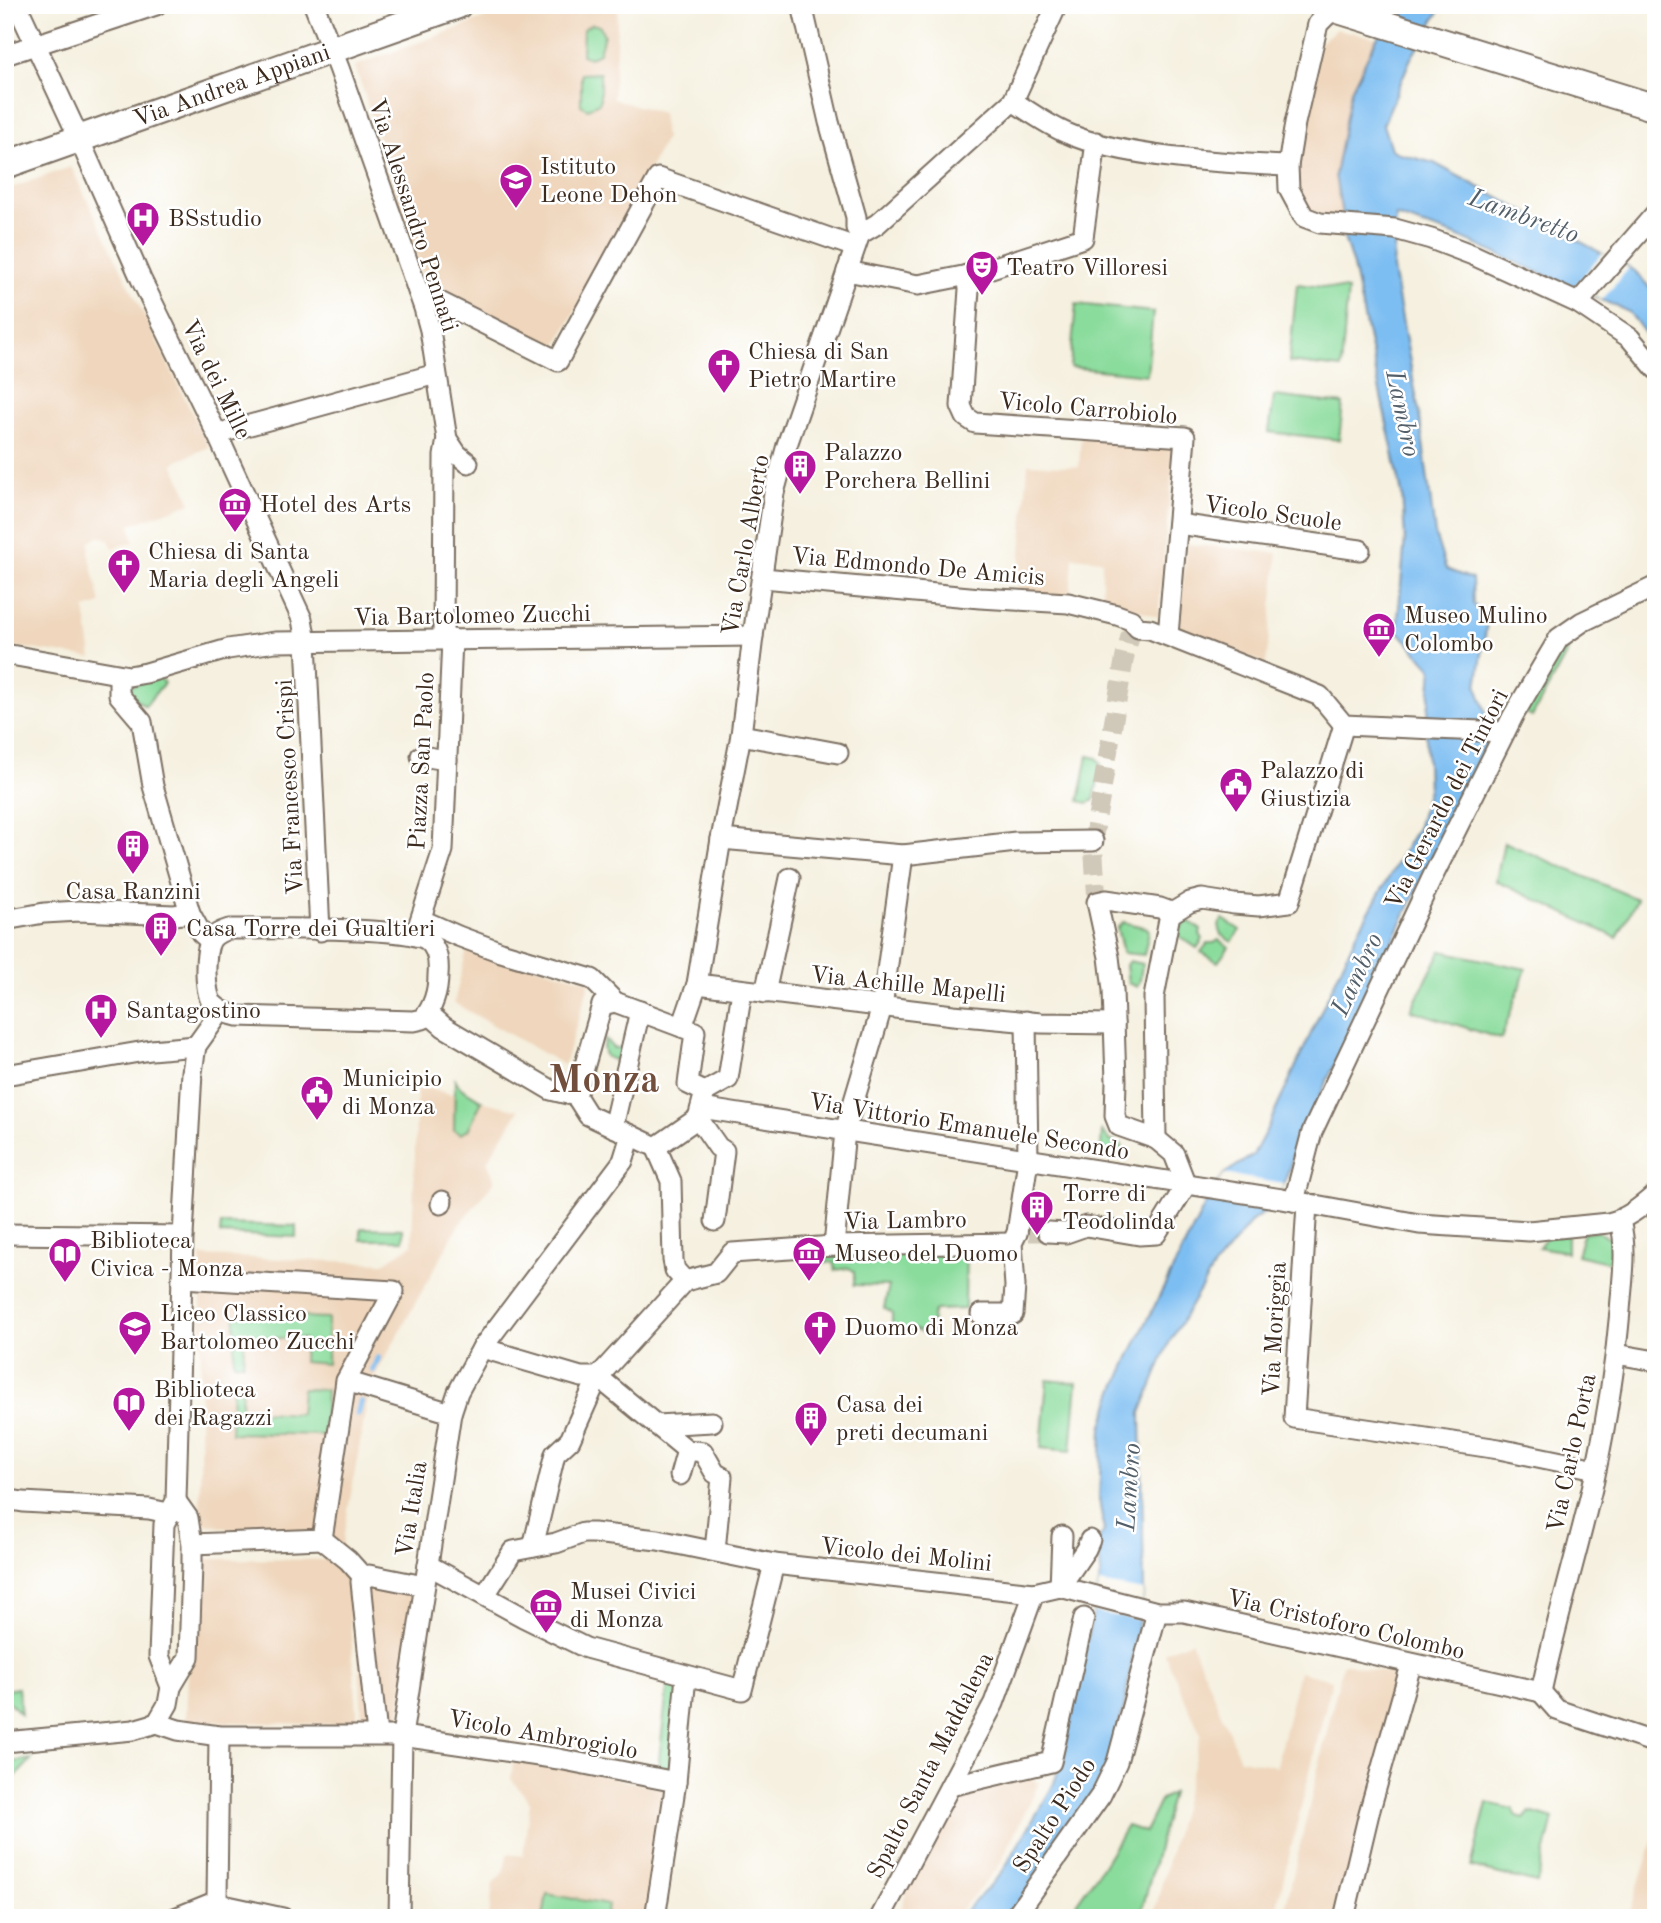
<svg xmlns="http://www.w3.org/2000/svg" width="1661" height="1923" font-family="'Old Standard TT',serif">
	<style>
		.built { fill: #efd6bc }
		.green { fill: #8adc9c; stroke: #62835d; stroke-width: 2 }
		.water { fill: #7dbef2; stroke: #5c7488; stroke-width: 2 }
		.pier { fill: #f5f0df }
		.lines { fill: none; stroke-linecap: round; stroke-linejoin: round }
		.stream { stroke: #7dbef2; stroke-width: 6 }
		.street-tunnel { stroke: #d0c8b8; stroke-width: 19; stroke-dasharray: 19 10; stroke-linecap: butt }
		.street-casing { stroke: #7c6f62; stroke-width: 23 }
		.secondary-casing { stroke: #7c6f62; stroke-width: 30 }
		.street { stroke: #fff; stroke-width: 19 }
		.secondary { stroke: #fff; stroke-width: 26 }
		.labels { text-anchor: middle; stroke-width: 5; stroke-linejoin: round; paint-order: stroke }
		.street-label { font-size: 24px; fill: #3b2a1e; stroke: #fff }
		.poi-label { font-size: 24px; fill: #3b2a1e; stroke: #fff; text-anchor: start }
		.water-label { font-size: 26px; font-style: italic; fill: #525e68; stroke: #fff }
		.town-label { font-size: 38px; font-weight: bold; fill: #724e3c; stroke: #fff }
	</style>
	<rect width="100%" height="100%" fill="#fff"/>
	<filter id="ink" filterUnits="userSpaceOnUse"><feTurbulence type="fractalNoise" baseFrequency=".0143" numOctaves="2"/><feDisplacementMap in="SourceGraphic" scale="14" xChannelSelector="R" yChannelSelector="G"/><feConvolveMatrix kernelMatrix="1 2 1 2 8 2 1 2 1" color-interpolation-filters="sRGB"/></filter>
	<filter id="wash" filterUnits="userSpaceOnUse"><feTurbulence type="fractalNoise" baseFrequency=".00686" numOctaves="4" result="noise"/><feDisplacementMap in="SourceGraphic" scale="28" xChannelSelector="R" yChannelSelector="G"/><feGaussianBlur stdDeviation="1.57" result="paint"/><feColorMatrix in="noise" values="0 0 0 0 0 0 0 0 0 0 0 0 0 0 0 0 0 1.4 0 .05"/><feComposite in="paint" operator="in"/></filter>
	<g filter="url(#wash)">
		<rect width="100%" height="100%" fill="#f5f0df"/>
		<g class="built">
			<polygon points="520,5 618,5 613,99 662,113 665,139 555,349 425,280 355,66"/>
			<polygon points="1337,29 1377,38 1351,90 1337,161 1335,175 1343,220 1307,210 1295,178 1317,45"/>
			<polygon points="71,167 209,447 173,463 191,503 130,525 134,542 113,548 108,539 103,537 97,537 90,542 89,554 101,604 85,609 92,658 5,645 5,190"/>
			<polygon points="1081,435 1175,445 1158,617 1102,597 1102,560 1073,557 1070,597 1018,593 1028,464 1079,467"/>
			<polygon points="1187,544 1278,553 1266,664 1179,628"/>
			<polygon points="467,948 590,981 564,1065 454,1003"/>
			<polygon points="417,1086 519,1110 487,1161 495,1181 458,1226 370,1385 342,1545 352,1564 416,1590 398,1725 362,1724 356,1583 346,1569 358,1725 186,1721 193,1559 344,1560 323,1548 200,1523 201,1256 384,1263 412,1245"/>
			<polygon points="1191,1641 1240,1759 1276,1766 1299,1672 1332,1680 1274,1918 1153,1918 1201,1735 1164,1652"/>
			<polygon points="1343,1663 1400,1676 1339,1918 1283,1918"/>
			<polygon points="514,1757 666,1789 646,1918 489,1918 493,1883 504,1872 507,1854 523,1856 530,1802 511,1779"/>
			<polygon points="1031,1776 1039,1783 998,1868 954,1918 899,1918 907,1888 961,1788"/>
			<polygon points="1656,1830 1656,1918 1628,1918"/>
		</g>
		<g class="green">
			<polygon points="592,24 600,26 604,35 599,53 589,58 582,55 583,29"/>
			<polygon points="600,73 600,102 588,109 581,105 581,74"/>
			<polygon points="1297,284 1348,290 1341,368 1289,362"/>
			<polygon points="1076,304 1153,312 1147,375 1070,367"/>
			<polygon points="1274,396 1343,404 1339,440 1269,432"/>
			<polygon points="1561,647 1568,651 1532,717 1525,713"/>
			<polygon points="160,678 164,683 145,706 122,688"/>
			<polygon points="1088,756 1097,758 1101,764 1094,800 1088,803 1079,801"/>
			<polygon points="1504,842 1637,899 1617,938 1496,881"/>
			<polygon points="1223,919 1240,930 1232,942 1221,935 1219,925"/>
			<polygon points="1188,921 1201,930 1200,934 1203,939 1197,948 1179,936 1180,928"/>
			<polygon points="1123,922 1147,928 1149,931 1144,955 1123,953 1117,928"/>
			<polygon points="1219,940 1229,947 1218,962 1201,952 1208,943 1214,943"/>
			<polygon points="1441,951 1526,969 1501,1039 1411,1010"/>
			<polygon points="1129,961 1142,964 1140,981 1137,987 1128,983 1126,965"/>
			<polygon points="605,1039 613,1048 622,1048 620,1057 613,1060 605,1056 603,1047"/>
			<polygon points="455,1080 461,1088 482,1101 468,1130 460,1134 454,1130"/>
			<polygon points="1102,1131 1109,1140 1122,1145 1121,1154 1108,1152 1101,1148"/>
			<polygon points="221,1224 296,1226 296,1237 220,1234"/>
			<polygon points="361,1228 403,1229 403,1240 361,1240"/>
			<polygon points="1597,1231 1610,1239 1616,1250 1607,1262 1577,1255 1584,1232"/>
			<polygon points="1567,1234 1567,1252 1539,1247 1547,1236"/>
			<polygon points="966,1246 965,1309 935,1310 932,1315 933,1335 925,1335 916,1330 892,1331 892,1313 884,1308 889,1286 854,1285 854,1271 849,1268 835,1270 834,1262 817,1264 815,1251"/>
			<polygon points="235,1315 328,1318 327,1364 303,1362 304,1339 245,1337 243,1363 234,1363"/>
			<polygon points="1047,1380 1077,1383 1071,1451 1041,1448"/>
			<polygon points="233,1384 242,1384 241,1411 300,1414 302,1389 326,1390 324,1435 231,1433"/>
			<polygon points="668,1681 682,1686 674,1772 658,1769"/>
			<polygon points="18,1688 21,1714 5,1698 5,1690"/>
			<polygon points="32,1759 13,1779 5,1783 5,1763"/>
			<polygon points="1172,1793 1140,1918 1066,1918 1102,1867 1127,1826 1145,1832 1161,1799"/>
			<polygon points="1487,1803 1513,1809 1517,1817 1524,1819 1530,1812 1553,1819 1537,1883 1471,1867"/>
			<polygon points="547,1894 608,1905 606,1918 543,1918"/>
		</g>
		<polygon class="water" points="1403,5 1443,5 1410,60 1383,125 1391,149 1400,154 1434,163 1635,271 1656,295 1656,348 1629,312 1454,235 1396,216 1393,269 1419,412 1435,534 1446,569 1472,579 1473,604 1488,617 1477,686 1488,719 1488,739 1297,1144 1284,1184 1270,1208 1252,1221 1213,1268 1169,1343 1141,1413 1144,1591 1124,1707 1101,1787 1008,1918 959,1918 1001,1874 1053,1786 1063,1756 1101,1574 1098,1540 1104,1531 1099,1499 1102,1428 1113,1393 1131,1353 1208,1199 1224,1174 1253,1155 1268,1127 1356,935 1418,826 1428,789 1426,735 1432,669 1397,630 1405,538 1402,494 1353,266 1342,232 1343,220 1335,175 1351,90 1377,38"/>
		<g class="pier">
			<polygon points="1602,253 1629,268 1602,300 1574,287"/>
			<polygon points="1224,1174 1284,1184 1270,1208 1208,1199"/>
			<polygon points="1099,1583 1144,1591 1139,1620 1093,1612"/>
		</g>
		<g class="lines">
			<g class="stream">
				<polyline points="373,1370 378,1358"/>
				<polyline points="358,1414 361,1402"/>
			</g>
		</g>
	</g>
	<g filter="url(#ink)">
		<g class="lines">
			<g class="street-tunnel">
				<polyline points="1097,902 1093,841 1124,661 1130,636 1138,628"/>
				<polyline points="1029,1232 1048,1232"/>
			</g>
			<defs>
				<g id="street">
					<polyline points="17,5 73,125 141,279 217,434 302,619 306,642 320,931"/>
					<polyline points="314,5 339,68 424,308 430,330 447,439 457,454 468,463"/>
					<polyline points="1333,9 1318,24 1295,123 1288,166 1289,189 1304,217 1320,223 1395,229 1431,239 1473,255 1578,303 1630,338 1656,369"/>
					<polyline points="5,55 156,5"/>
					<path d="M 1013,101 C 1029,112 1047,124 1064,132 C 1121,158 1225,163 1288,166"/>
					<polyline points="860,234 877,224 1013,101 1057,5"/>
					<polyline points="847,271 918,285 973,274 1083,238 1096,142"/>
					<polyline points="967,275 969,289 961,406 966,417 975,423 1185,437 1168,635"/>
					<polyline points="418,291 558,361 658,178 855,247"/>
					<polyline points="1578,303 1656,213"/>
					<polyline points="217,434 436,374"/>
					<polyline points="1178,524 1360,550"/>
					<polyline points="763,578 980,598 1068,603 1117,615 1131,620 1138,628 1150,629 1320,696 1344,725 1504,732"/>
					<polyline points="443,639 444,456 447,439"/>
					<polyline points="5,654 129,676 146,673 228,649 275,642 753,636"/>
					<polyline points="119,675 119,695 142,722 153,786 190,913 201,933 210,941"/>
					<polyline points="741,735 838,753"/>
					<polyline points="421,756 447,760"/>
					<polyline points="721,839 903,855 1016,842 1093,841"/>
					<polygon points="1106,900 1160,908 1168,911 1170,914 1154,997 1156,1139 1119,1126 1115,1116 1116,1081 1113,990 1109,957 1097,902"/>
					<polyline points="1170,914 1190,902 1202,899 1234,904 1259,906 1289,902 1344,725"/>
					<polyline points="5,920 44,913 79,911 174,915 190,913"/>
					<polyline points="422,920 458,936 501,952 592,979 615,1002"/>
					<path d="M 229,929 C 263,929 405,926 427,940 C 438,948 439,963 438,975 C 438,991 434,1006 423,1019 L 414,1021 L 237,1016 C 228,1014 220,1011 213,1004 C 204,994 204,952 211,940 C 215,934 222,931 229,929 Z"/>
					<polyline points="415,936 443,850 452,639"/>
					<polyline points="697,984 953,1015 1041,1023 1114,1024"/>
					<polyline points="765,993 790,878"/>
					<polygon points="615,1002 695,1032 688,1084 705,1092 698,1118 656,1147 588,1115 576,1096 602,1005"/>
					<polyline points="428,1013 444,1027 551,1090 576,1096"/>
					<polyline points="682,1027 697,984 721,839 741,735 753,636 774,493 787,445 860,234 856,228 856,217 829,122 802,5"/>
					<polyline points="5,1075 151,1050 196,1046"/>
					<polyline points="705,1092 728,1079 742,991"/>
					<path d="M 701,1108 L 1282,1199 L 1419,1224 L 1529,1231 L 1608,1223 C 1627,1219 1641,1207 1656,1194"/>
					<polyline points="698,1118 718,1147 724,1151 715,1221"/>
					<polyline points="613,1127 640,1011"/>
					<polyline points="1156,1139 1174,1154 1186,1185"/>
					<polyline points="656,1147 671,1181 673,1260 675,1270 685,1281"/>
					<polyline points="1294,1201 1312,1132 1432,878 1513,716 1559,638 1582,622 1656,586"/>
					<polyline points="441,1204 442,1201"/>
					<polyline points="1307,1204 1294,1418 1499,1449 1596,1469"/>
					<polyline points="1048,1232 1066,1233 1086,1226 1139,1235 1156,1234 1186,1185"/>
					<polyline points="1017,1233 1028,1160 1026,1021"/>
					<polyline points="5,1234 183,1236"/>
					<polyline points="834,1246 845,1131 882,1007 903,855"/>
					<polyline points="182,1278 394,1291 346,1381 322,1539 192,1544"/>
					<polyline points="981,1314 1013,1314 1015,1286 1012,1243 1017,1233"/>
					<polyline points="482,1348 581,1377 598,1377 687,1450 703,1452 715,1473 722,1477 715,1551"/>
					<polyline points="1616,1354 1656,1361"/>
					<polyline points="346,1381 451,1413"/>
					<polyline points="656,1425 712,1422"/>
					<polyline points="680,1475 687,1450"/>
					<polyline points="5,1499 23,1502 149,1509 168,1513"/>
					<polyline points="1062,1536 1060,1587 1086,1549 1090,1540"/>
					<polyline points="322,1539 348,1560 365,1579"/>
					<polyline points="533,1547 555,1454 570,1440 598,1377 685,1281 716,1273 732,1253 834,1246 1012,1243"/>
					<polyline points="428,1565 523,1617 586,1648 742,1690 774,1564"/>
					<polyline points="485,1595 513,1551 556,1543 583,1533 593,1533 658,1540 774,1564 1034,1593 1060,1587 1157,1612 1184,1612 1541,1692"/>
					<polyline points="171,1687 189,1657 192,1565 192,1544 188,1518 176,1501"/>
					<path d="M 1541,1692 C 1556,1621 1578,1551 1594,1480 C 1606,1424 1615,1368 1620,1311 C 1622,1281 1628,1250 1620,1221"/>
					<polyline points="1541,1692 1557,1710 1656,1743"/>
					<polyline points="157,1723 168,1704 171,1687 159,1656 164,1524 176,1501 183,1236 192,1072 196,1046 221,1011"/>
					<polyline points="377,1735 361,1582 369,1575 424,1586"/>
					<polyline points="5,1742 133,1730 157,1723 178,1730 219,1736 402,1736 559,1759 676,1782"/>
					<polyline points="950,1786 1051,1762 1084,1618"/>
					<polyline points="217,1901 219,1736"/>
					<polyline points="217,1901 223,1905 283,1918"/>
					<polyline points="175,1918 217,1901"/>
					<polyline points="399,1918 402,1736 451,1413 458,1392 482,1348 623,1161 631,1135"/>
					<polyline points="655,1918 676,1782 686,1676"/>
					<polyline points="880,1918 994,1703 1034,1593"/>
					<polyline points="1014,1918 1101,1795 1117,1762 1157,1612"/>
					<polyline points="1344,1918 1369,1813 1411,1665"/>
				</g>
				<g id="secondary">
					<polyline points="1322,5 1656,108"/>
					<path id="s1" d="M 5,165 L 458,5"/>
				</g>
			</defs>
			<use href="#street" class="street-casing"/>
			<use href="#secondary" class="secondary-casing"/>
			<use href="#street" class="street"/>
			<use href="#secondary" class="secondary"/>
		</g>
	</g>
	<defs>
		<symbol id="school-pin" viewBox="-11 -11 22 30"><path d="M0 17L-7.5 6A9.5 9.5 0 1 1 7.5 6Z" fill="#b5179e" stroke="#fff"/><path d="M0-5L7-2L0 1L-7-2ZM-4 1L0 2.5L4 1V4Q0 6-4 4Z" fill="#fff"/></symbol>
		<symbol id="hospital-pin" viewBox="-11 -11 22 30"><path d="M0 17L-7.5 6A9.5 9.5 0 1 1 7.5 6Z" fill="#b5179e" stroke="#fff"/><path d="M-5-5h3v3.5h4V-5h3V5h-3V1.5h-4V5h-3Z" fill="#fff"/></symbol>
		<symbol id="theatre-pin" viewBox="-11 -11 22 30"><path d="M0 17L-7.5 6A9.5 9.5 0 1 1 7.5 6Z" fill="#b5179e" stroke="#fff"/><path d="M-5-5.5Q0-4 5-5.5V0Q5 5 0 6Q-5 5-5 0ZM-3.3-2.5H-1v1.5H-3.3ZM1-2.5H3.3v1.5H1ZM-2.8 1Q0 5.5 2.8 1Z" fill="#fff"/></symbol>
		<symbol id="church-pin" viewBox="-11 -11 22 30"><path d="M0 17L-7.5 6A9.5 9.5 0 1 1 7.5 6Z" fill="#b5179e" stroke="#fff"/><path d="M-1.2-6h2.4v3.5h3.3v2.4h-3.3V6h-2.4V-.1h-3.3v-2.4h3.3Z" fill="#fff"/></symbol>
		<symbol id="building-pin" viewBox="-11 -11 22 30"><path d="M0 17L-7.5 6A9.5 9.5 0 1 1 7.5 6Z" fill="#b5179e" stroke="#fff"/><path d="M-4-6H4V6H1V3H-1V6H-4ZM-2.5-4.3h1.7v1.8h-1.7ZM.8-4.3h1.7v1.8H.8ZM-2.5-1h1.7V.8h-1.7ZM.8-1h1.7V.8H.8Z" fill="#fff"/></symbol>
		<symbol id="museum-pin" viewBox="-11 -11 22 30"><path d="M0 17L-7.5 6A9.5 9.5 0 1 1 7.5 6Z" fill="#b5179e" stroke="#fff"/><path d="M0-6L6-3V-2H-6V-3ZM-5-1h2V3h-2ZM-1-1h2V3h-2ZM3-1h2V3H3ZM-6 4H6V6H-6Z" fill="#fff"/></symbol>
		<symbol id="civic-pin" viewBox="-11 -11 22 30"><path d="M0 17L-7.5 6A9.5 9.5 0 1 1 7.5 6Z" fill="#b5179e" stroke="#fff"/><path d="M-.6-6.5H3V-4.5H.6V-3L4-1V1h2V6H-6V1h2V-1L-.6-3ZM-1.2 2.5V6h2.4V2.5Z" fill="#fff"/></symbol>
		<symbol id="library-pin" viewBox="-11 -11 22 30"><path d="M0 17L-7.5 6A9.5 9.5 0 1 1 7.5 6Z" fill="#b5179e" stroke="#fff"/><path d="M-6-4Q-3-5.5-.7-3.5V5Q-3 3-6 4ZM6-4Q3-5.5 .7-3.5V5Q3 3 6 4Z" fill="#fff"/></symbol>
	</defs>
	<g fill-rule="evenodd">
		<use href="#school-pin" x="497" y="161" width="38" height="52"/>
		<use href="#hospital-pin" x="124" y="199" width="38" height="52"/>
		<use href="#theatre-pin" x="963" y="248" width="38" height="52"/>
		<use href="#church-pin" x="705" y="346" width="38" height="52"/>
		<use href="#building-pin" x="781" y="447" width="38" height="52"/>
		<use href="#museum-pin" x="216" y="485" width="38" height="52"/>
		<use href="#church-pin" x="105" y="546" width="38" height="52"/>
		<use href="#museum-pin" x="1360" y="610" width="38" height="52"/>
		<use href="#civic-pin" x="1217" y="765" width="38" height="52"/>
		<use href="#building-pin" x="114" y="827" width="38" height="52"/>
		<use href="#building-pin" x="142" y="909" width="38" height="52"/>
		<use href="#hospital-pin" x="82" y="991" width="38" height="52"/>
		<use href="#civic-pin" x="298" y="1073" width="38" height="52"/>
		<use href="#building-pin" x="1018" y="1188" width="38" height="52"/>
		<use href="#museum-pin" x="790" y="1234" width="38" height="52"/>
		<use href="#library-pin" x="46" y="1235" width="38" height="52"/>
		<use href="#school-pin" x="116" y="1308" width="38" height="52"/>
		<use href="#church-pin" x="801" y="1308" width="38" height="52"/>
		<use href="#library-pin" x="110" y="1384" width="38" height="52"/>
		<use href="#building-pin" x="792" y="1399" width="38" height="52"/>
		<use href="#museum-pin" x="527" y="1586" width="38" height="52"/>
	</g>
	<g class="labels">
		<g class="street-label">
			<text dy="8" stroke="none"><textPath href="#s1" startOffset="240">Via Andrea Appiani</textPath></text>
			<text transform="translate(414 215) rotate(72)" y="8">Via Alessandro Pennati</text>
			<text transform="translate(217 379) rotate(64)" y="8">Via dei Mille</text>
			<text transform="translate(1088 408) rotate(5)" y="8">Vicolo Carrobiolo</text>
			<text transform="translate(1273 513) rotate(8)" y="8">Vicolo Scuole</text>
			<text transform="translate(745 545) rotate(-80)" y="8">Via Carlo Alberto</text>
			<text transform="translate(918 566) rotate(5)" y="8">Via Edmondo De Amicis</text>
			<text transform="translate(472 615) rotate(-1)" y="8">Via Bartolomeo Zucchi</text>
			<text transform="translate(421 761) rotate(-87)" y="8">Piazza San Paolo</text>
			<text transform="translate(289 787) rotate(-93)" y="8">Via Francesco Crispi</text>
			<text transform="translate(1446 799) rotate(-63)" y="8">Via Gerardo dei Tintori</text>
			<text transform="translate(908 984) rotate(6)" y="8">Via Achille Mapelli</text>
			<text transform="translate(969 1126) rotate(9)" y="8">Via Vittorio Emanuele Secondo</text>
			<text transform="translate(905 1220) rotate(-1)" y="8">Via Lambro</text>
			<text transform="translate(1274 1329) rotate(-87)" y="8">Via Moriggia</text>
			<text transform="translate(1571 1453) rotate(-78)" y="8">Via Carlo Porta</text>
			<text transform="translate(411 1509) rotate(-81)" y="8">Via Italia</text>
			<text transform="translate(906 1554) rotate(6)" y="8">Vicolo dei Molini</text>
			<text transform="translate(1346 1624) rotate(13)" y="8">Via Cristoforo Colombo</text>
			<text transform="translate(543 1734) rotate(10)" y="8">Vicolo Ambrogiolo</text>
			<text transform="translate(930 1765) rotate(-63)" y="8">Spalto Santa Maddalena</text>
			<text transform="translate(1054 1815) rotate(-57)" y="8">Spalto Piodo</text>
		</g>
		<g class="poi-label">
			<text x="540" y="174">Istituto<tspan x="540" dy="28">Leone Dehon</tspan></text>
			<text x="168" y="226">BSstudio</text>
			<text x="1006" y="275">Teatro Villoresi</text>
			<text x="748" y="359">Chiesa di San<tspan x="748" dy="28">Pietro Martire</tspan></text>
			<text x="824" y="460">Palazzo<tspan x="824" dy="28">Porchera Bellini</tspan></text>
			<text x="260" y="512">Hotel des Arts</text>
			<text x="148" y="559">Chiesa di Santa<tspan x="148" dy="28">Maria degli Angeli</tspan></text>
			<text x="1404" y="623">Museo Mulino<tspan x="1404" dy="28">Colombo</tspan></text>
			<text x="1260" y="778">Palazzo di<tspan x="1260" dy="28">Giustizia</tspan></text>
			<text x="133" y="899" text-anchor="middle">Casa Ranzini</text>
			<text x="186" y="936">Casa Torre dei Gualtieri</text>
			<text x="126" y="1018">Santagostino</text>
			<text x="342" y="1086">Municipio<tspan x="342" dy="28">di Monza</tspan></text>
			<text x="1062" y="1201">Torre di<tspan x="1062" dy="28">Teodolinda</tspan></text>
			<text x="90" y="1248">Biblioteca<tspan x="90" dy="28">Civica - Monza</tspan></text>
			<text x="834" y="1261">Museo del Duomo</text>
			<text x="160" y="1321">Liceo Classico<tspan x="160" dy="28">Bartolomeo Zucchi</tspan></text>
			<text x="844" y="1335">Duomo di Monza</text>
			<text x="154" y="1397">Biblioteca<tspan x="154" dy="28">dei Ragazzi</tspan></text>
			<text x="836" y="1412">Casa dei<tspan x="836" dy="28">preti decumani</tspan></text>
			<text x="570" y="1599">Musei Civici<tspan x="570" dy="28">di Monza</tspan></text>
		</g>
		<g class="water-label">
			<text transform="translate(1524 215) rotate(20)" y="9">Lambretto</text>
			<text transform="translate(1404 413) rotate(78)" y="9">Lambro</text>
			<text transform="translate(1356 974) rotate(-65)" y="9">Lambro</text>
			<text transform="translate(1128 1487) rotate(-86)" y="9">Lambro</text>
		</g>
		<g class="town-label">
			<text x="604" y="1092">Monza</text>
		</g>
	</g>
	<rect width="1661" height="1923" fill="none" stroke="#fff" stroke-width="28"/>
</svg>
